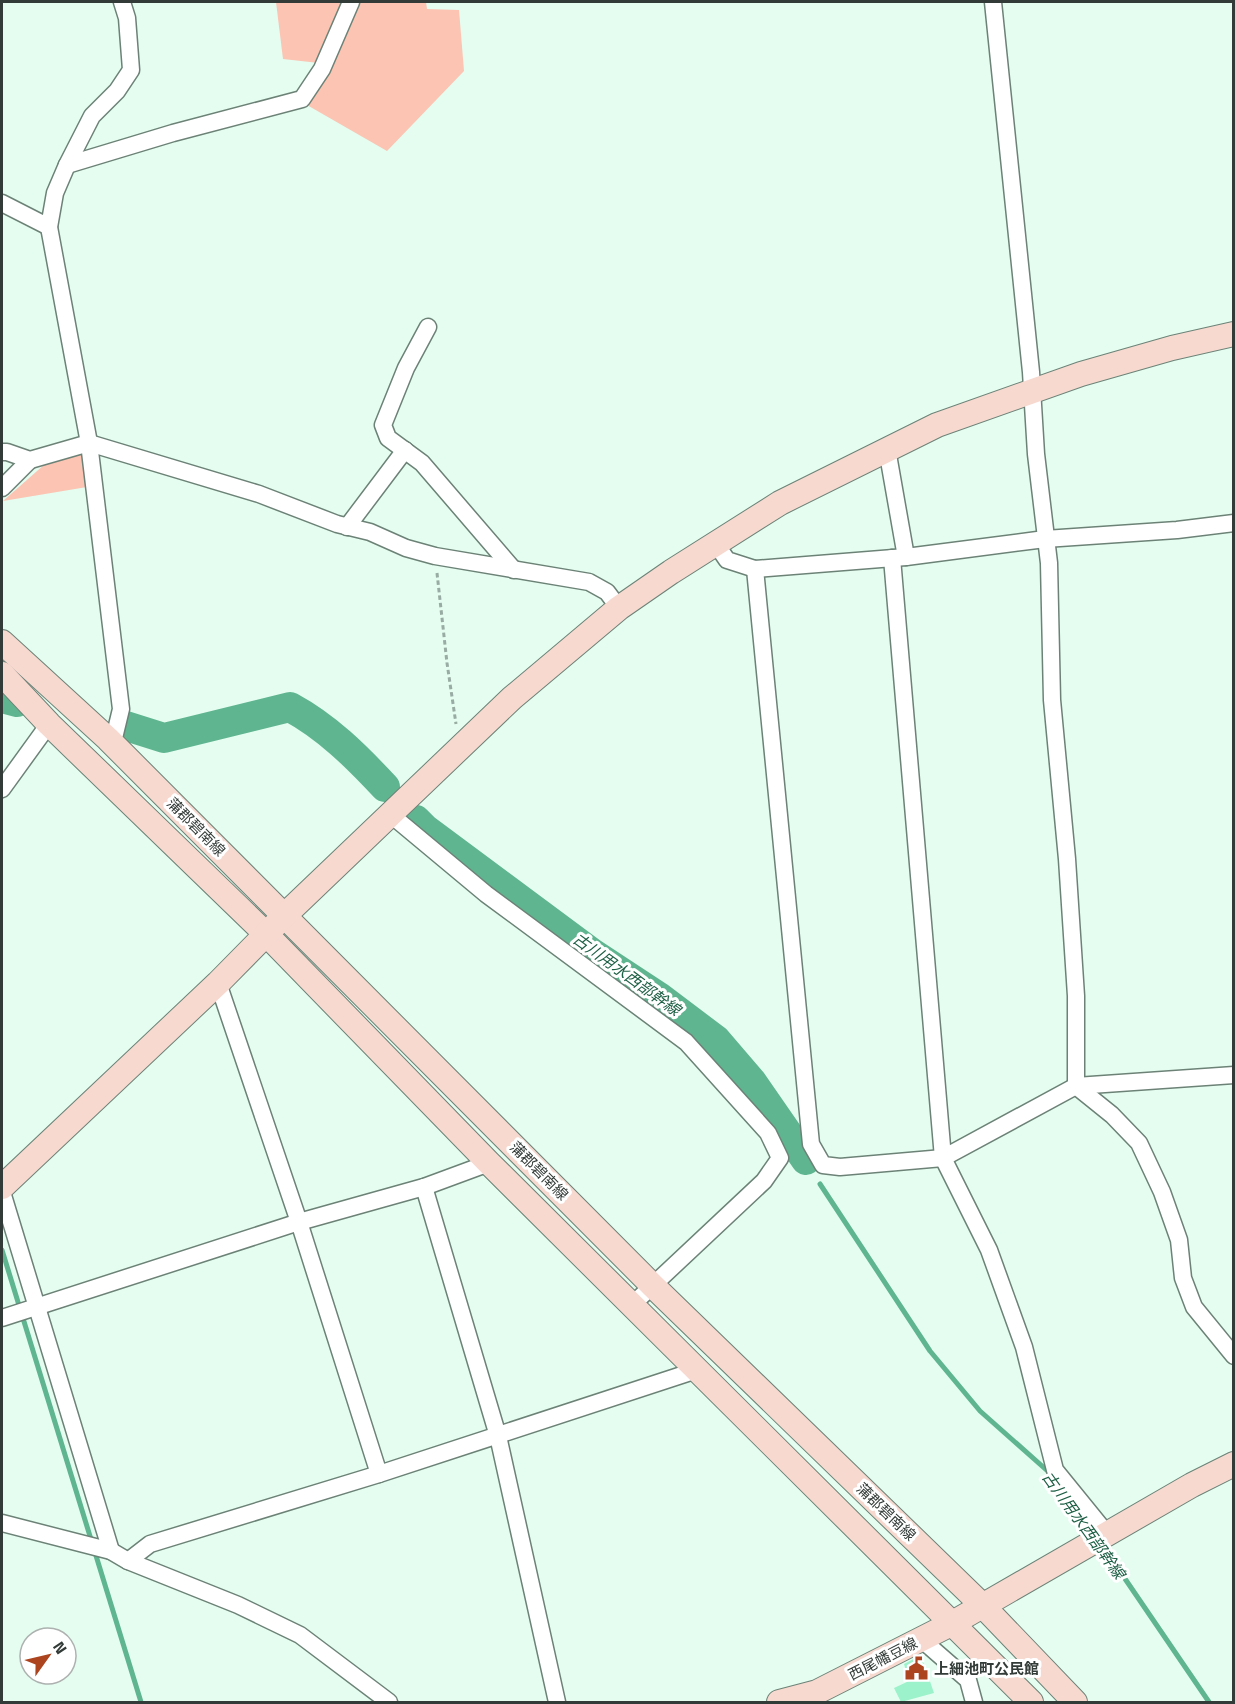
<svg xmlns="http://www.w3.org/2000/svg" width="1235" height="1704" font-family="'Titillium Web','Noto Sans JP',sans-serif">
	<style>
		.green { fill: #fbc4b3 }
		.lines { fill: none; stroke-linecap: round; stroke-linejoin: round }
		.stream { stroke: #5fb58f; stroke-width: 5 }
		.river { stroke: #5fb58f; stroke-width: 30 }
		.building { fill: #9cf2ca }
		.street-casing { stroke: #6c8277; stroke-width: 19 }
		.secondary-casing { stroke: #6c8277; stroke-width: 26 }
		.path { stroke: #99aca3; stroke-width: 3; stroke-dasharray: 4.5 3; stroke-linecap: butt }
		.street { stroke: #fff; stroke-width: 16 }
		.secondary { stroke: #f7d9d0; stroke-width: 24 }
		.labels { text-anchor: middle; stroke-width: 6; stroke-linejoin: round; paint-order: stroke }
		.street-label { font-size: 15px; fill: #323b37; stroke: #fff }
		.poi-label { font-size: 15px; font-weight: bold; fill: #323b37; stroke: #fff; text-anchor: start }
		.water-label { font-size: 16px; font-style: italic; fill: #1d5f45; stroke: #fff }
	</style>
	<rect width="100%" height="100%" fill="#e4fdf0"/>
	<g class="green">
		<polygon points="276,2 345,2 319,63 283,59"/>
		<polygon points="357,2 426,2 427,9 459,10 464,71 387,151 307,105 342,29"/>
		<polygon points="84,451 87,487 3,501 53,457"/>
	</g>
	<g class="lines">
		<g class="stream">
			<polyline points="820,1184 930,1351 980,1411 1051,1474"/>
			<polyline points="2,1250 141,1702"/>
			<polyline points="1080,1513 1095,1535"/>
			<polyline points="1102,1545 1209,1702"/>
		</g>
		<g class="river">
			<polyline points="2,698 17,702"/>
			<path d="M 126,726 L 164,738 L 290,707 C 327,727 356,756 385,787"/>
			<polyline points="416,820 425,829 592,953 659,997 716,1040 752,1082 806,1160"/>
		</g>
	</g>
	<polygon class="building" points="921,1655 934,1693 901,1702 894,1688 909,1681 904,1664"/>
	<g class="lines">
		<defs>
			<g id="street">
				<polyline points="993,2 1031,372 1036,454 1049,563 1052,700 1067,859 1076,996 1076,1086"/>
				<polyline points="67,165 173,133 302,99 322,69 351,2"/>
				<polyline points="2,203 49,227"/>
				<polyline points="428,327 406,368 383,425 388,438 422,463 514,570"/>
				<polyline points="887,449 906,557"/>
				<polyline points="2,452 7,452 30,460 89,443 259,494 337,524 370,532 406,548 435,556 589,582 607,592 619,608"/>
				<polyline points="2,488 30,460"/>
				<polyline points="347,527 405,450"/>
				<polyline points="716,544 727,560 755,569 906,557 1045,539 1177,530 1234,523"/>
				<polyline points="892,558 943,1158 989,1250 1024,1347 1055,1470 1107,1534"/>
				<polyline points="755,569 811,1144 823,1165 840,1167 943,1158 1076,1086 1234,1075"/>
				<polyline points="108,739 115,734 121,709 89,443 49,227 55,193 67,165 92,116 117,91 131,70 127,18 122,2"/>
				<polyline points="2,789 49,724"/>
				<polyline points="390,814 486,894 686,1042 768,1133 780,1158 764,1181 633,1304"/>
				<polyline points="218,983 299,1222 379,1474"/>
				<polyline points="1076,1086 1112,1115 1139,1143 1162,1192 1179,1240 1183,1278 1194,1307 1234,1356"/>
				<polyline points="424,1187 498,1436 557,1702"/>
				<polyline points="2,1192 111,1551"/>
				<polyline points="2,1318 299,1222 424,1187 489,1163"/>
				<polyline points="2,1523 111,1551 128,1561 238,1605 300,1635 389,1702"/>
				<polyline points="128,1561 150,1544 379,1474 697,1370"/>
				<polyline points="921,1639 968,1680 974,1702"/>
			</g>
			<g id="secondary">
				<polyline points="2,642 108,739 653,1286 983,1606 1075,1702"/>
				<polyline points="2,674 49,724 266,934 489,1163 1031,1702"/>
				<polyline points="2,1187 218,983 285,915 512,698 619,608 671,572 780,503 937,425 1081,374 1172,348 1234,334"/>
				<polyline points="779,1702 817,1692 951,1624 1192,1485 1234,1464"/>
			</g>
		</defs>
		<use href="#street" class="street-casing"/>
		<use href="#secondary" class="secondary-casing"/>
		<polyline class="path" points="437,573 447,663 456,724"/>
		<use href="#street" class="street"/>
		<use href="#secondary" class="secondary"/>
	</g>
	<defs>
		<symbol id="civic-bare" viewBox="-9 -9 18 18"><path d="M-.6-6.5H3V-4.5H.6V-3L4-1V1h2V6H-6V1h2V-1L-.6-3ZM-1.2 2.5V6h2.4V2.5Z" fill="#ab441f" stroke="#fff" stroke-width="2.5" paint-order="stroke"/></symbol>
	</defs>
	<g fill-rule="evenodd">
		<use href="#civic-bare" x="900" y="1652" width="33" height="33"/>
	</g>
	<g class="labels">
		<g class="street-label">
			<text transform="translate(196 827) rotate(45)" y="5">蒲郡碧南線</text>
			<text transform="translate(539 1171) rotate(45)" y="5">蒲郡碧南線</text>
			<text transform="translate(886 1512) rotate(44)" y="5">蒲郡碧南線</text>
			<text transform="translate(883 1659) rotate(-27)" y="5">西尾幡豆線</text>
		</g>
		<g class="poi-label">
			<text x="934" y="1674">上細池町公民館</text>
		</g>
		<g class="water-label">
			<text transform="translate(627 974) rotate(36)" y="6">古川用水西部幹線</text>
			<text transform="translate(1084 1525) rotate(54)" y="6">古川用水西部幹線</text>
		</g>
	</g>
	<rect width="1235" height="1704" fill="none" stroke="#323b37" stroke-width="6"/>
	<g transform="translate(48 1656) rotate(56)"><circle r="28" fill="#ffffff" stroke="#adb1af" stroke-width="1.5"/>
	<path d="M0-4.5L10 22L0 15L-10 22Z" fill="#ab441f"/>
	<text y="-9" font-size="16" font-weight="bold" text-anchor="middle" fill="#323b37">N</text>
	</g>
</svg>
